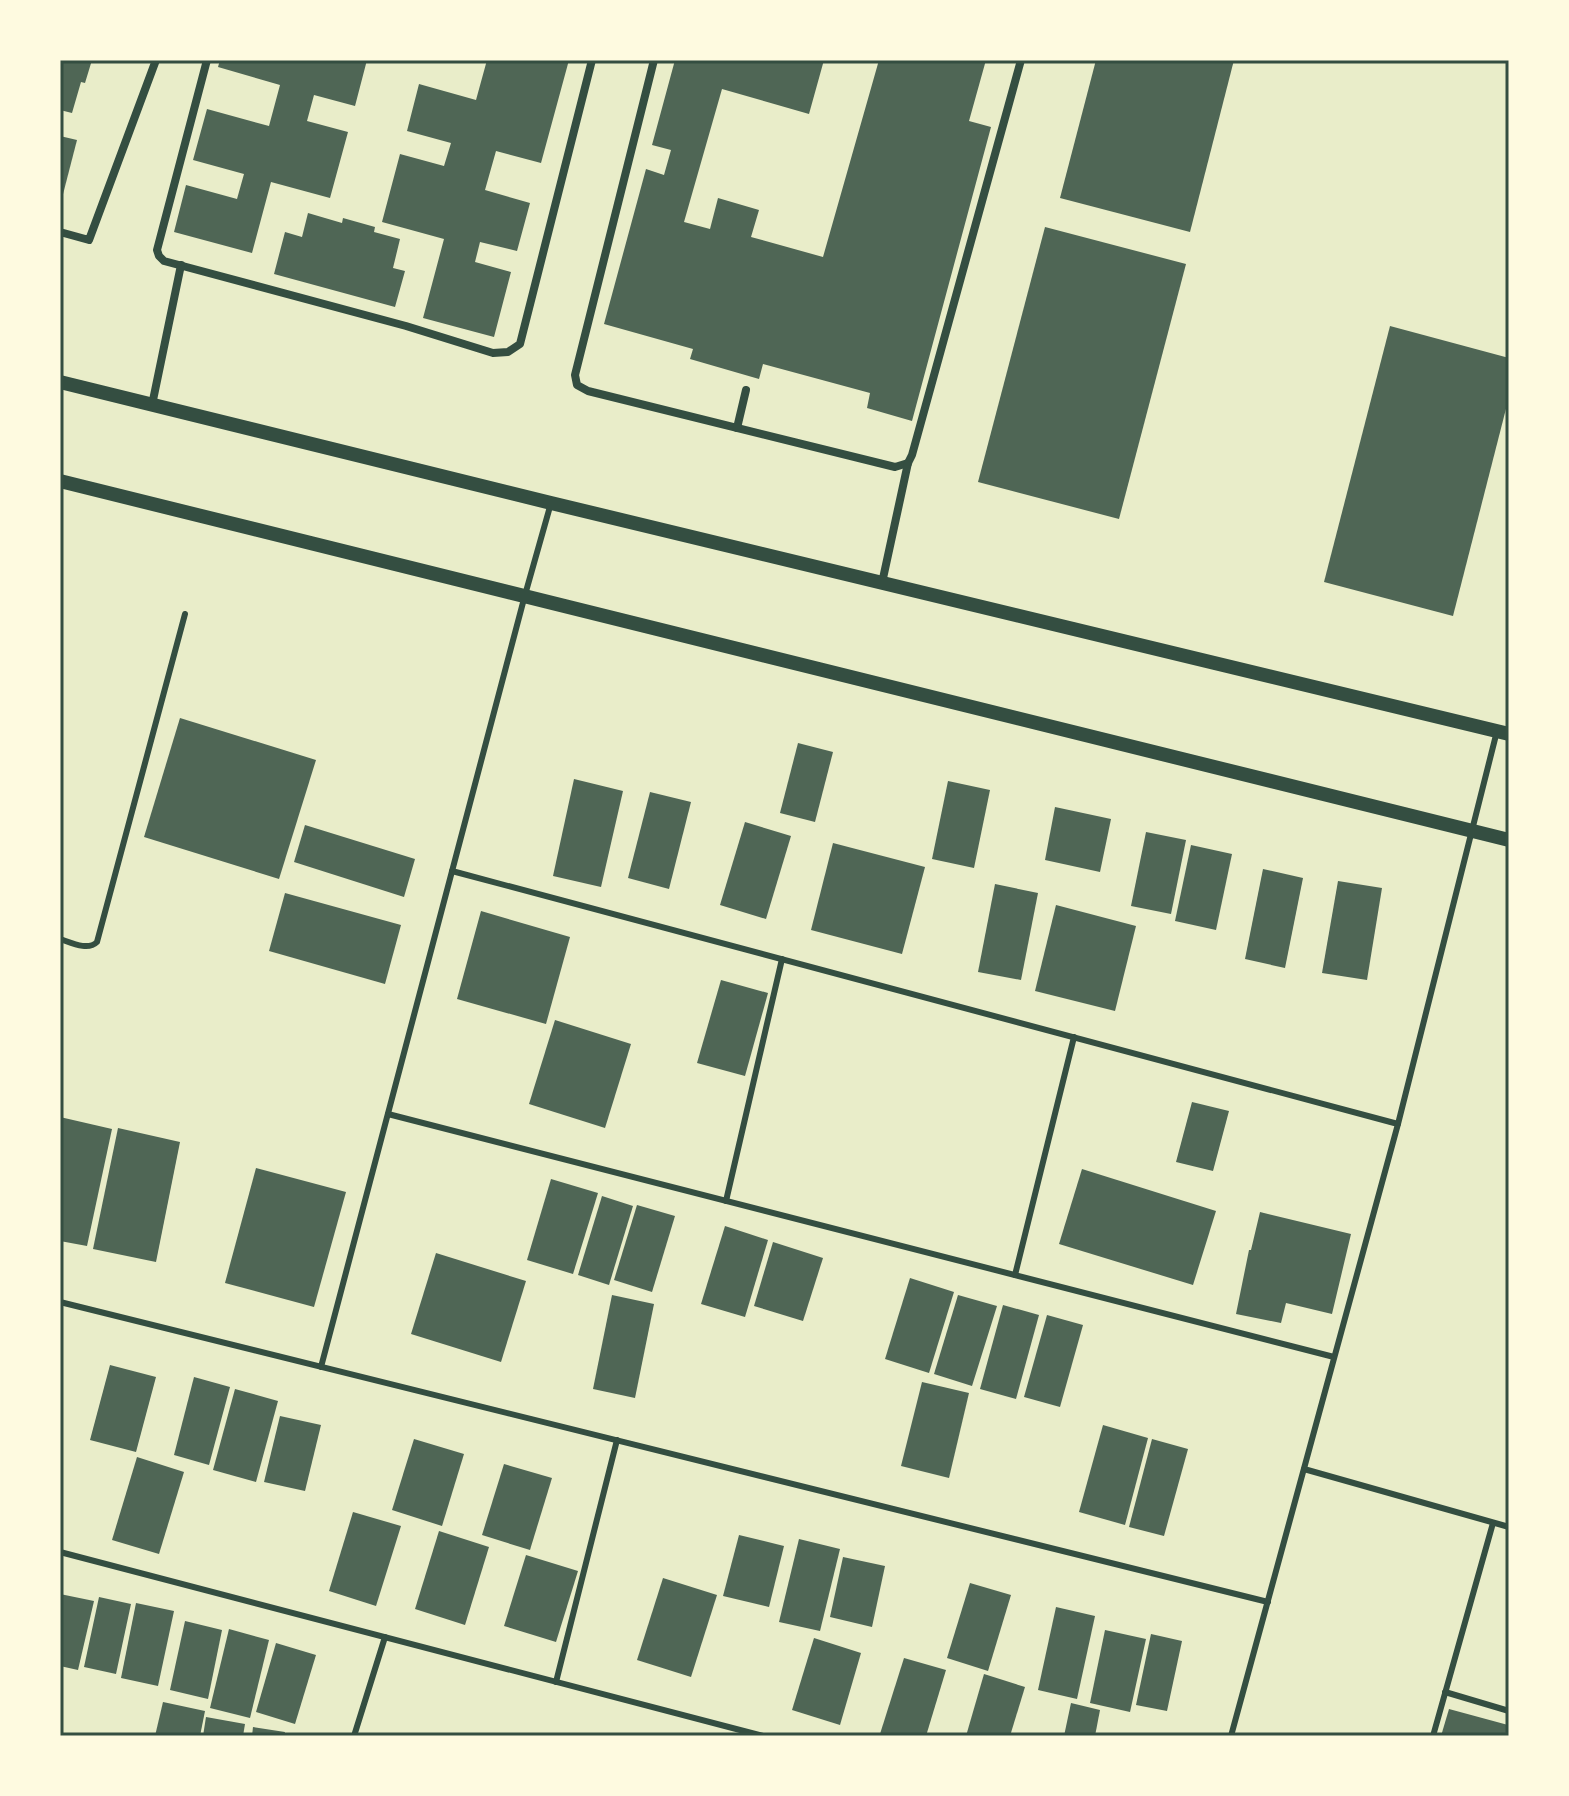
<svg xmlns="http://www.w3.org/2000/svg" width="1569" height="1796" font-family="'PT Sans Narrow',sans-serif">
	<style>
		.building { fill: #4f6655 }
		.lines { fill: none; stroke-linecap: round; stroke-linejoin: round }
		.service { stroke: #344e41; stroke-width: 6 }
		.minor { stroke: #344e41; stroke-width: 8 }
		.tertiary { stroke: #344e41; stroke-width: 14 }
		.neatline { fill: none; stroke: #344e41; stroke-width: 3 }
	</style>
	<rect width="100%" height="100%" fill="#e9edc9"/>
	<g class="building">
		<polygon points="60,60 92,60 85,83 81,82 72,113 60,110"/>
		<polygon points="220,60 367,60 355,106 314,95 307,121 348,132 330,198 271,182 252,253 174,232 186,185 237,199 244,174 193,160 207,109 269,126 280,85 218,67"/>
		<polygon points="487,60 569,60 541,163 496,151 485,190 530,203 517,251 480,242 475,262 511,272 494,337 423,318 444,239 382,222 400,154 444,166 451,143 407,131 419,84 476,100"/>
		<polygon points="675,60 824,60 809,114 722,89 684,222 710,229 718,198 759,210 751,237 823,257 879,60 986,60 969,121 991,127 912,421 867,408 870,393 763,364 759,379 690,359 693,349 604,324 646,169 664,175 671,150 652,145"/>
		<polygon points="1096,60 1234,60 1190,232 1060,198"/>
		<polygon points="60,136 77,140 61,202 60,202"/>
		<polygon points="308,213 342,223 343,218 375,227 374,232 400,239 393,268 405,271 395,307 274,274 285,232 302,237"/>
		<polygon points="1045,227 1186,264 1119,519 978,482"/>
		<polygon points="1390,326 1509,358 1509,397 1453,616 1324,582"/>
		<polygon points="180,718 316,760 279,879 144,837"/>
		<polygon points="798,743 833,752 815,822 780,813"/>
		<polygon points="574,779 623,791 601,887 553,876"/>
		<polygon points="948,781 990,790 974,868 932,859"/>
		<polygon points="650,792 691,802 669,889 628,878"/>
		<polygon points="1055,807 1111,819 1100,872 1045,860"/>
		<polygon points="745,822 791,836 766,919 720,905"/>
		<polygon points="305,825 415,859 404,897 294,862"/>
		<polygon points="1146,832 1186,840 1171,914 1131,906"/>
		<polygon points="833,843 925,867 902,954 811,930"/>
		<polygon points="1191,845 1232,854 1216,930 1175,921"/>
		<polygon points="1263,869 1303,878 1285,968 1245,959"/>
		<polygon points="1338,881 1382,888 1367,980 1322,973"/>
		<polygon points="995,884 1038,893 1021,980 978,972"/>
		<polygon points="285,893 401,925 385,984 269,951"/>
		<polygon points="1056,905 1136,926 1115,1011 1035,991"/>
		<polygon points="481,911 570,937 546,1024 457,999"/>
		<polygon points="721,980 768,993 745,1076 697,1063"/>
		<polygon points="555,1020 631,1044 605,1128 529,1104"/>
		<polygon points="1192,1102 1229,1111 1213,1171 1176,1162"/>
		<polygon points="60,1117 112,1129 87,1246 60,1241"/>
		<polygon points="118,1128 180,1142 156,1262 93,1249"/>
		<polygon points="256,1168 346,1192 314,1307 225,1283"/>
		<polygon points="1082,1169 1216,1211 1193,1285 1059,1244"/>
		<polygon points="551,1179 598,1193 573,1274 527,1260"/>
		<polygon points="602,1196 633,1206 609,1285 578,1275"/>
		<polygon points="637,1205 675,1216 652,1292 614,1280"/>
		<polygon points="1260,1212 1351,1234 1332,1314 1286,1303 1281,1323 1236,1314 1249,1250 1251,1250"/>
		<polygon points="725,1226 768,1240 745,1317 701,1304"/>
		<polygon points="773,1242 823,1258 803,1321 754,1306"/>
		<polygon points="436,1253 526,1281 501,1362 411,1334"/>
		<polygon points="910,1278 954,1292 929,1373 885,1359"/>
		<polygon points="612,1295 654,1304 635,1398 593,1389"/>
		<polygon points="958,1295 997,1306 972,1386 934,1374"/>
		<polygon points="1003,1305 1039,1315 1016,1399 980,1389"/>
		<polygon points="1047,1315 1083,1325 1060,1407 1024,1397"/>
		<polygon points="110,1365 156,1377 136,1452 90,1440"/>
		<polygon points="194,1377 230,1387 209,1465 174,1455"/>
		<polygon points="922,1382 969,1393 949,1478 901,1466"/>
		<polygon points="235,1389 278,1401 256,1482 213,1470"/>
		<polygon points="280,1416 321,1425 305,1491 264,1482"/>
		<polygon points="1103,1425 1148,1438 1125,1525 1079,1512"/>
		<polygon points="414,1439 464,1454 442,1526 392,1510"/>
		<polygon points="1152,1439 1188,1449 1164,1536 1129,1527"/>
		<polygon points="137,1457 184,1472 159,1554 112,1540"/>
		<polygon points="504,1464 552,1478 530,1550 482,1535"/>
		<polygon points="353,1512 401,1526 376,1606 329,1591"/>
		<polygon points="439,1531 489,1547 465,1625 415,1609"/>
		<polygon points="739,1535 784,1546 769,1607 723,1596"/>
		<polygon points="799,1539 840,1549 820,1631 779,1622"/>
		<polygon points="526,1555 578,1571 556,1642 504,1626"/>
		<polygon points="843,1557 885,1566 872,1627 830,1617"/>
		<polygon points="663,1578 717,1595 691,1677 637,1660"/>
		<polygon points="970,1583 1011,1595 988,1671 947,1658"/>
		<polygon points="60,1594 94,1601 78,1670 60,1666"/>
		<polygon points="99,1597 131,1604 116,1674 84,1667"/>
		<polygon points="136,1603 174,1611 158,1686 121,1678"/>
		<polygon points="1056,1607 1095,1616 1077,1699 1038,1690"/>
		<polygon points="185,1621 222,1630 208,1699 170,1690"/>
		<polygon points="229,1629 269,1640 250,1718 210,1708"/>
		<polygon points="1105,1630 1146,1639 1130,1712 1090,1703"/>
		<polygon points="1151,1634 1182,1641 1167,1711 1136,1705"/>
		<polygon points="814,1638 861,1653 840,1725 792,1710"/>
		<polygon points="276,1643 316,1655 295,1724 256,1712"/>
		<polygon points="904,1658 946,1670 926,1736 880,1734"/>
		<polygon points="984,1674 1025,1687 1010,1736 966,1736"/>
		<polygon points="163,1702 205,1711 200,1736 155,1736"/>
		<polygon points="1071,1703 1100,1710 1095,1736 1064,1736"/>
		<polygon points="1449,1709 1508,1725 1505,1736 1441,1736"/>
		<polygon points="206,1717 245,1724 243,1736 203,1736"/>
		<polygon points="253,1727 285,1732 284,1736 252,1736"/>
	</g>
	<g class="lines">
		<g class="service">
			<polyline points="452,871 1398,1124"/>
			<path d="M 60,939 C 72,943 88,951 97,942 L 185,614"/>
			<polyline points="388,1114 1334,1357"/>
			<polyline points="726,1201 782,959"/>
			<polyline points="1015,1275 1074,1037"/>
			<polyline points="60,1302 1268,1602"/>
			<polyline points="321,1367 525,595 551,503"/>
			<polyline points="1304,1469 1509,1527"/>
			<polyline points="60,1552 763,1736"/>
			<polyline points="556,1682 617,1440"/>
			<polyline points="1445,1692 1509,1711"/>
			<polyline points="354,1736 385,1637"/>
			<polyline points="1231,1736 1398,1124 1497,731"/>
			<polyline points="1433,1736 1493,1523"/>
		</g>
		<g class="minor">
			<polyline points="207,60 157,250 159,256 164,261 406,326 493,353 508,352 520,344 592,60"/>
			<polyline points="654,60 575,375 577,385 588,391 895,467 908,463"/>
			<polyline points="60,232 89,240 156,60"/>
			<polyline points="152,405 181,265"/>
			<polyline points="737,428 746,390"/>
			<polyline points="882,583 908,463 912,455 1021,60"/>
		</g>
		<g class="tertiary">
			<polyline points="60,382 551,503 1509,734"/>
			<polyline points="60,481 1509,840"/>
		</g>
	</g>
	<rect width="1569" height="1796" fill="none" stroke="#fefae0" stroke-width="124"/>
	<rect x="62" y="62" width="1445" height="1672" class="neatline"/>
</svg>
